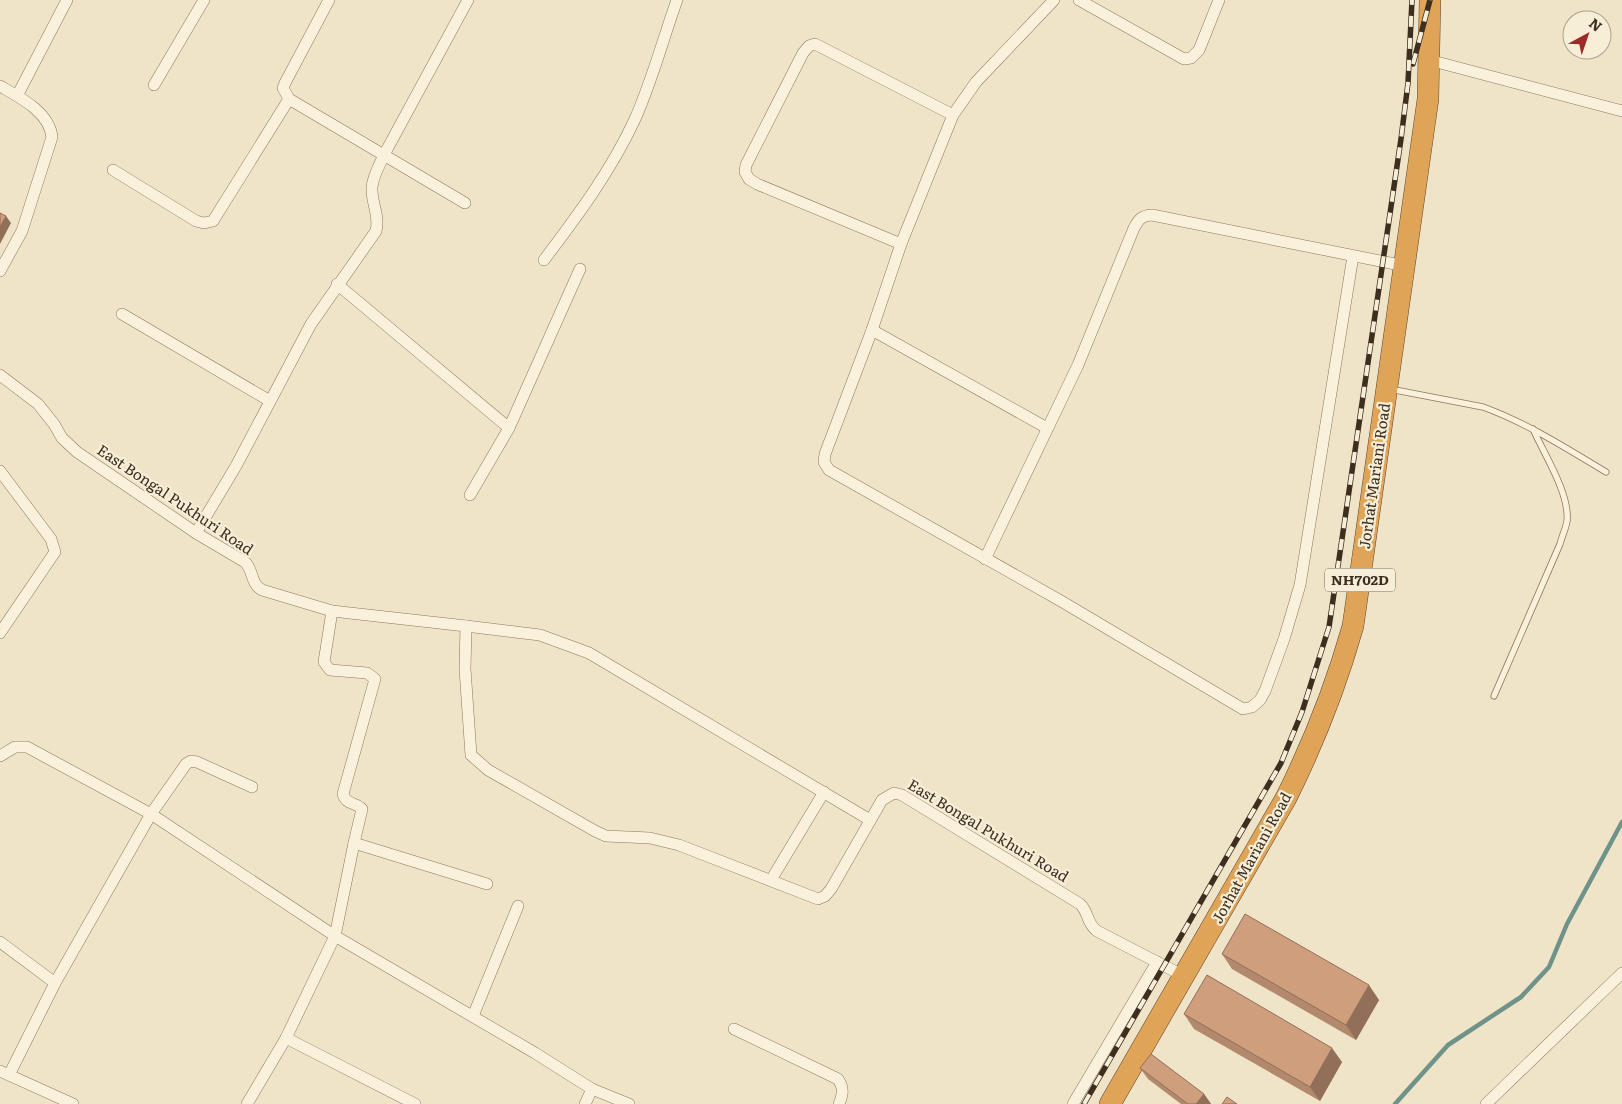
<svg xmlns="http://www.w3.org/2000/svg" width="1622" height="1104" font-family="Literata,serif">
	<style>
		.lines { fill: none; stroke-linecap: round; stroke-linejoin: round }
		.stream { stroke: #6f938a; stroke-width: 4.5 }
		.lane-casing { stroke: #8d765c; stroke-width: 7 }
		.street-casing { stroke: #8d765c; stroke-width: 12 }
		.highway-casing { stroke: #5b4430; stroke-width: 22 }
		.lane { stroke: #faf1dc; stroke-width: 5.5 }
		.street { stroke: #faf1dc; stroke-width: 11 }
		.highway { stroke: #e0a458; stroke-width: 21 }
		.rail-casing { stroke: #3d2e20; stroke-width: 5.5 }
		.rail { stroke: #f7eed8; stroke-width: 4; stroke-dasharray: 11; stroke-linecap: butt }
		.wall { fill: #b2896c }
		.shaded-wall { fill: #916f58 }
		.building { fill: #cf9f7d; stroke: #916f58 }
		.labels { text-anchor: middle; stroke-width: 4.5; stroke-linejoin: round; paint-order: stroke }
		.shield { fill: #f7eed8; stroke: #756857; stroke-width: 1 }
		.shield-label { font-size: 14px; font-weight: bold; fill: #3d2e20 }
		.street-label { font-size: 15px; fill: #3d2e20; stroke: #f7eed8 }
	</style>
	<rect width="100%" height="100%" fill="#f0e4c8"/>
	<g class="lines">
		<polyline class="stream" points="1395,1104 1448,1045 1521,997 1549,967 1567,924 1622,822"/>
		<defs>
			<g id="lane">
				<path d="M 1390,389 L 1483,407 C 1527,423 1566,448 1606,472"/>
				<path d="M 1494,696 L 1560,544 C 1562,536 1566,528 1567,521 C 1570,494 1544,454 1533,429"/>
			</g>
			<g id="street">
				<polyline points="329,0 285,83 283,88 289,99 465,203"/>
				<polyline points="1054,0 976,82 953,115 901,244 872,330 825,454 824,462 829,470 1061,601 1243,709 1252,707 1260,700 1265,691 1284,639 1300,585 1353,256"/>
				<polyline points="1079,0 1184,59 1191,58 1199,50 1219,0"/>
				<polyline points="1429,60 1622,111"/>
				<polyline points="154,85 204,0"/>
				<path d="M 0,86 C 21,98 49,112 52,137 L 22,231 L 0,271"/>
				<polyline points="17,96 67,0"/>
				<polyline points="113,170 196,221 204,223 213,221 289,99"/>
				<polyline points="901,244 757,184 749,179 745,172 746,165 803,53 809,46 815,44 953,115"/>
				<path d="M 544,260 C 578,215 611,171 635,119 C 652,81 663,39 677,0"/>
				<polyline points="337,284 509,428"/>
				<polyline points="122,314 270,401"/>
				<polyline points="872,330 1047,428"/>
				<path d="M 0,375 L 38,404 L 54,424 L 62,438 L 77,452 L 196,533 L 245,562 C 254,571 250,583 262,590 L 332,611 L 466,626 L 465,669 L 471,755 L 488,770 L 595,831 L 606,836 L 650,838 L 679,845 L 818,899 L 825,896 L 831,889 L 882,800 L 894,793 L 902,795 L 1080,904 C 1089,912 1086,923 1097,931 L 1184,976"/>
				<polyline points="0,471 51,539 55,552 0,633"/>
				<polyline points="470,495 509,428 580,269"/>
				<path d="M 196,533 L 236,466 L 311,324 L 376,231 C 380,215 371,203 372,187 C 373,176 380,164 385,153 L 468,0"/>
				<path d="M 985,559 L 1078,365 L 1134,228 C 1139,219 1141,216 1152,215 L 1405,266"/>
				<path d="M 332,611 L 324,662 L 330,670 L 367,673 L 375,679 L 343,794 C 346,805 356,802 362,809 L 354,843 L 487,884"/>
				<polyline points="466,626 540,635 589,653 870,820"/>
				<polyline points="0,756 15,747 27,747 151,814 335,936 535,1053 592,1089 629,1104"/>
				<polyline points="771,880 824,792"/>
				<polyline points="0,942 55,983"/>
				<polyline points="473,1016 518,906"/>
				<path d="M 734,1029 L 838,1079 C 844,1088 843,1094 839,1104"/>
				<polyline points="286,1038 415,1104"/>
				<polyline points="0,1071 73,1104"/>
				<polyline points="9,1075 55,983 151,814 186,764 191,761 197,762 252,787"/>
				<polyline points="247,1104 286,1038 335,936 354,843"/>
				<polyline points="585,1104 592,1089"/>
				<polyline points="1073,1104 1157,962"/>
				<polyline points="1486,1104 1622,973"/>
			</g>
			<path id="highway" d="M 1110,1104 L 1286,798 C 1314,742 1336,686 1353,626 L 1428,99 L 1430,0"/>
		</defs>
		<use href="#lane" class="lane-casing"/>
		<use href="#street" class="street-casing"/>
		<use href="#highway" class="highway-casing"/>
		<use href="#lane" class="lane"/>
		<use href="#street" class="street"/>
		<use href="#highway" class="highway"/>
		<defs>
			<g id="rail">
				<polyline points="1413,64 1430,0"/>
				<polyline points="1084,1104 1281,763 1302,712 1329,627 1401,139 1408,83 1412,0"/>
			</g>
		</defs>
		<use href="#rail" class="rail-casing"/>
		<use href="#rail" class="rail"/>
	</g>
	<g class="wall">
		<polygon points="1222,954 1379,1000 1356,1040 1232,969"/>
		<polygon points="1184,1014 1342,1062 1320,1101 1194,1029"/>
		<polygon points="1140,1068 1204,1094 1211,1104 1181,1104 1148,1079"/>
	</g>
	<g class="shaded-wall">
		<polygon points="6,216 11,223 0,244 0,227"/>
		<polygon points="1369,985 1379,1000 1356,1040 1346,1025"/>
		<polygon points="1332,1048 1342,1062 1320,1101 1310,1087"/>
		<polygon points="1204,1094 1211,1104 1196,1104"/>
	</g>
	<g class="building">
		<polygon points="0,213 6,216 0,227"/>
		<polygon points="1245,914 1369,985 1346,1025 1222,954"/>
		<polygon points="1207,975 1332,1048 1310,1087 1184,1014"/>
		<polygon points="1151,1054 1204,1094 1196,1104 1188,1104 1140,1068"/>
		<polygon points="1227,1097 1237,1104 1222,1104"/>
	</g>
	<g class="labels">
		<rect class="shield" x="1325" y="568.5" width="70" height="23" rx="4"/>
		<g class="shield-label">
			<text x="1360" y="585">NH702D</text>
		</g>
		<g class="street-label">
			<text transform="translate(1375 476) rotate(-82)" y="5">Jorhat Mariani Road</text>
			<text transform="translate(175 500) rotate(34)" y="5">East Bongal Pukhuri Road</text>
			<text transform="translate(988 831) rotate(31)" y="5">East Bongal Pukhuri Road</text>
			<text transform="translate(1252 858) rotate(-61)" y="5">Jorhat Mariani Road</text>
		</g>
	</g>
	<g transform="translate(1587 35) rotate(40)"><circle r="24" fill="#f7eed8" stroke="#ada18e"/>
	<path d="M0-4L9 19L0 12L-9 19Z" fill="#9e2a2b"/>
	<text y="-8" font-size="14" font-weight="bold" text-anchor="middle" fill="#3d2e20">N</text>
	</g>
</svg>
